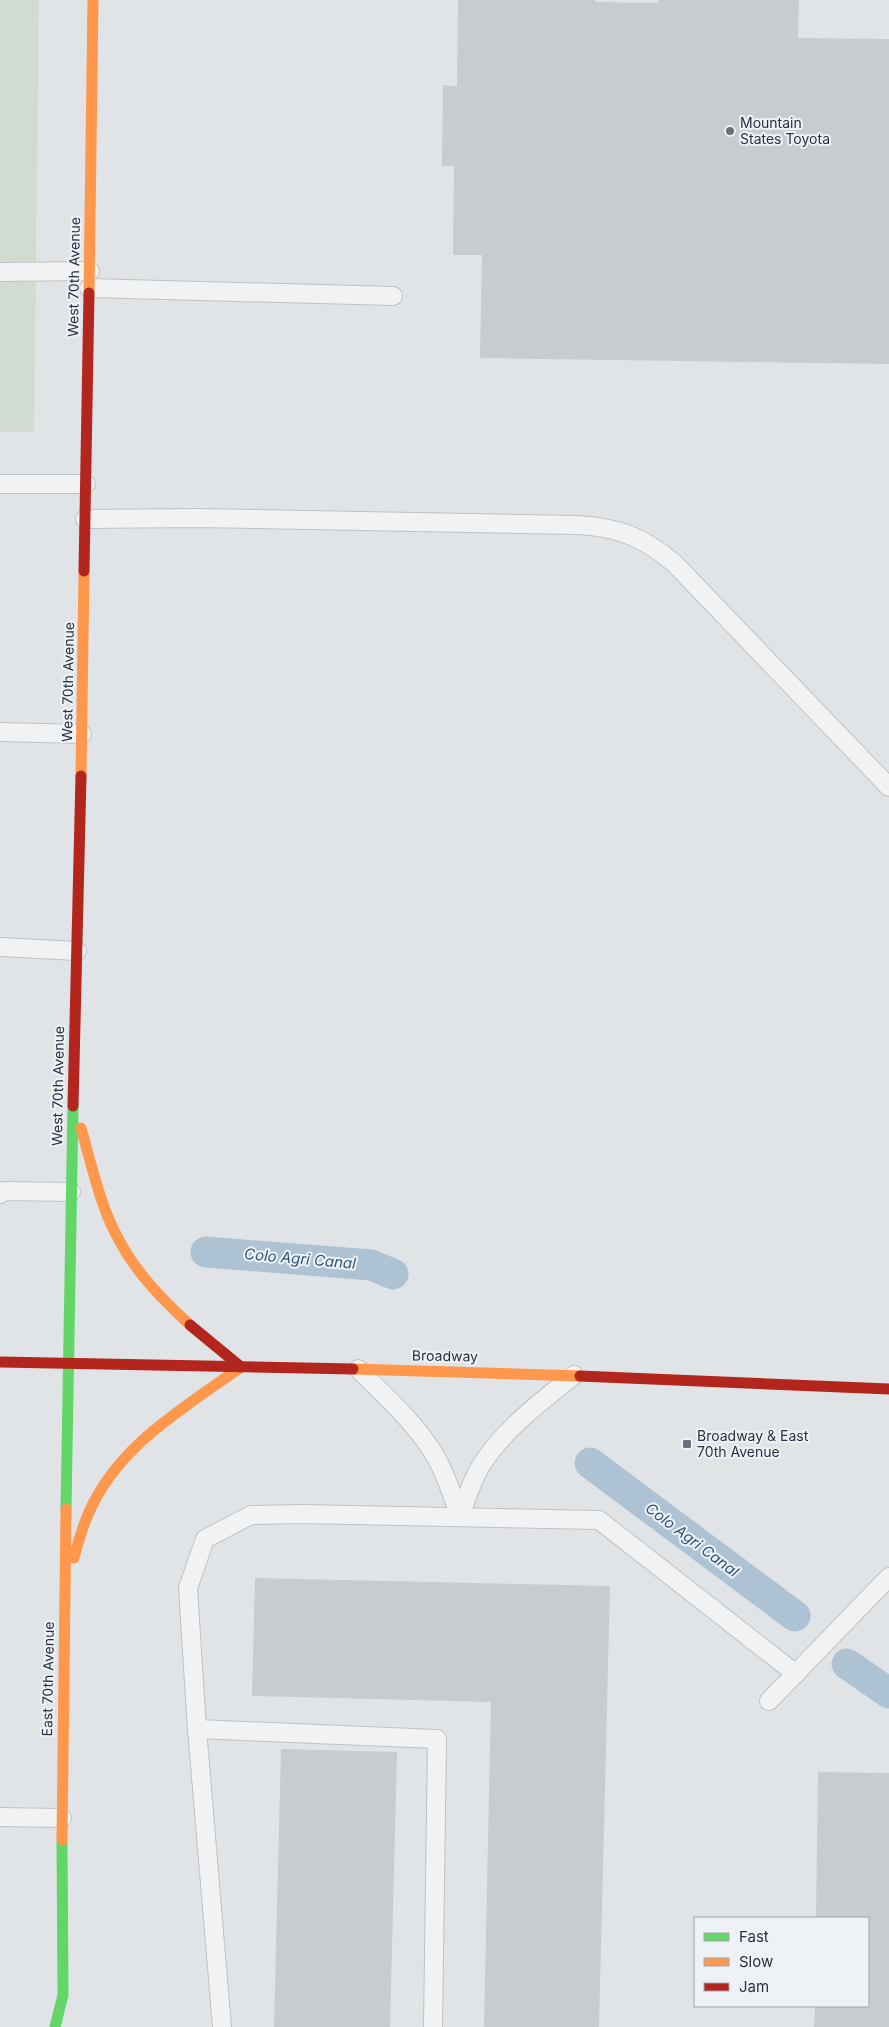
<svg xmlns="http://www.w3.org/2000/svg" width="889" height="2027" font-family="Inter,sans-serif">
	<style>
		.green { fill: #d2dbd1 }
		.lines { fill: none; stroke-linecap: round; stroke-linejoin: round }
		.canal { stroke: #adc3d4; stroke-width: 31 }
		.building { fill: #c9cccf }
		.lane-casing { stroke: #bfc2c5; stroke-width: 20 }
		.lane { stroke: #f1f2f3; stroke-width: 18 }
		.fast { stroke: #63d668; stroke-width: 11 }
		.slow { stroke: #ff974d; stroke-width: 11 }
		.jam { stroke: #b3261e; stroke-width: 11 }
		.poi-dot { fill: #67707b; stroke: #eef2f7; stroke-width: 2 }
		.labels { text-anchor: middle; stroke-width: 4; stroke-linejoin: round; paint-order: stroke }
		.poi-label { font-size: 14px; fill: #263241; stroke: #eef2f7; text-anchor: start }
		.street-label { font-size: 14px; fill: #263241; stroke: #eef2f7 }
		.water-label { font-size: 15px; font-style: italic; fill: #2d5578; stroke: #eef2f7 }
	</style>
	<rect width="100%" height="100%" fill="#e1e4e7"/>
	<polygon class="green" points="0,0 39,0 34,432 0,432"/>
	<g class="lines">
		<g class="canal">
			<polyline points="206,1252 371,1265 393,1274"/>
			<polyline points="590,1463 795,1616"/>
			<polyline points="847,1664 889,1693"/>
		</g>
	</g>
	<g class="building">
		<polygon points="458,0 595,0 595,2 658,3 658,0 799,0 798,38 889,39 889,364 480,358 482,255 453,255 454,166 442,166 443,85 457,86"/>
		<polygon points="255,1578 610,1586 599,2027 484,2027 491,1702 252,1696"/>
		<polygon points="281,1749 397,1752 390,2027 274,2027"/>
		<polygon points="818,1772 889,1773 889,2027 814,2027 815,2006 868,2006 868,1918 816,1918"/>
	</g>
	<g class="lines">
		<defs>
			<g id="lane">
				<polyline points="0,272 90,271"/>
				<polyline points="89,288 393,296"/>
				<polyline points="0,484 86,484"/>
				<path d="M 85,519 L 197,518 L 577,525 C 618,527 643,537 674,563 L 889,787"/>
				<polyline points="0,732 82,734"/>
				<polyline points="0,947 77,951"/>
				<polyline points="0,1194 4,1191 71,1192"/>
				<path d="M 358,1369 C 386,1397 418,1425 437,1459 C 447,1477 453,1498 460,1517"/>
				<path d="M 460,1517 C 466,1499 472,1480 482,1464 C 505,1428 542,1401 574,1375"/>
				<polyline points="769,1701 889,1577"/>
				<polyline points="197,1729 188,1588 205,1539 251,1515 302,1514 599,1520 796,1674"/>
				<polyline points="0,1817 62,1818"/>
				<polyline points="222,2027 197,1729 437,1739 433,2027"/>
			</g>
		</defs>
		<use href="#lane" class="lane-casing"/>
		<use href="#lane" class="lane"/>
		<g class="fast">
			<polyline points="66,1509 73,1106"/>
			<polyline points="55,2027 63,1995 62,1840"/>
		</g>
		<g class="slow">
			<polyline points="89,293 93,0"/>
			<polyline points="81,776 84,571"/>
			<path d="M 81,1128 C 92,1166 100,1206 119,1240 C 136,1273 163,1300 190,1325"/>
			<polyline points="353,1369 580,1376"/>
			<path d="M 74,1558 C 79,1538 85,1518 95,1500 C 126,1441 188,1405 241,1367"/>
			<polyline points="62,1840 66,1509"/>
		</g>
		<g class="jam">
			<polyline points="84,571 89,293"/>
			<polyline points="73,1106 81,776"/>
			<polyline points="190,1325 241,1367"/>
			<polyline points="0,1362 353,1369"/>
			<polyline points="580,1376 889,1389"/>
		</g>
	</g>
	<g class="poi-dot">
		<circle cx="730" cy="131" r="5"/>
		<rect x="682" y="1439" width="10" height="10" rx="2.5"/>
	</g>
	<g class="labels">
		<g class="poi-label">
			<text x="740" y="128">Mountain<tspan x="740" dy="16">States Toyota</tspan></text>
			<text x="697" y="1441">Broadway &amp; East<tspan x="697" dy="16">70th Avenue</tspan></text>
		</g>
		<g class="street-label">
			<text transform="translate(74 277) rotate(-89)" y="5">West 70th Avenue</text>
			<text transform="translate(68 682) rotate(-89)" y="5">West 70th Avenue</text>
			<text transform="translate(58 1086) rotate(-89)" y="5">West 70th Avenue</text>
			<text transform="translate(445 1356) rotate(1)" y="5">Broadway</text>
			<text transform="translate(48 1679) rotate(-89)" y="5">East 70th Avenue</text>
		</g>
		<g class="water-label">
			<text transform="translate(300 1259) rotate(5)" y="5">Colo Agri Canal</text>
			<text transform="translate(692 1540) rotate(37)" y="5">Colo Agri Canal</text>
		</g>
	</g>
	<rect x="694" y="1917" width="175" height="90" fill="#eef2f7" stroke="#9ea5ae"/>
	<rect x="704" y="1933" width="25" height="8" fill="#63d668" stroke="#9ea5ae"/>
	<text x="739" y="1942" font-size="15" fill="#263241">Fast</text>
	<rect x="704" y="1958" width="25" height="8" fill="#ff974d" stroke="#9ea5ae"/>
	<text x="739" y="1967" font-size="15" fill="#263241">Slow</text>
	<rect x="704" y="1983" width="25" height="8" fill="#b3261e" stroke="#9ea5ae"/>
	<text x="739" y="1992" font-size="15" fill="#263241">Jam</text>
</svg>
